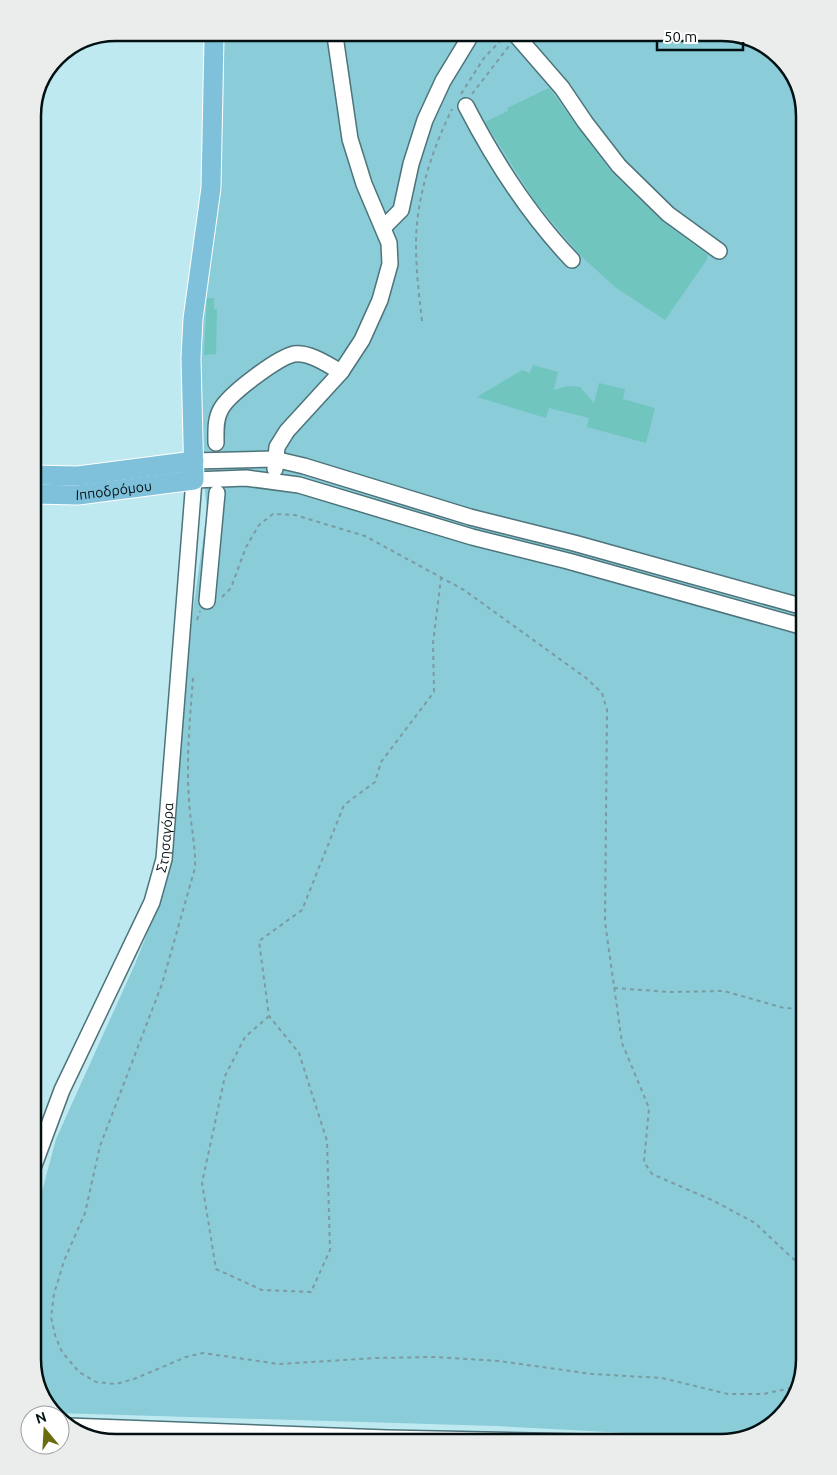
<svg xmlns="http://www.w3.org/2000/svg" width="837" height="1475" font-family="Ubuntu,sans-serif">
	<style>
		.green { fill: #8accd8 }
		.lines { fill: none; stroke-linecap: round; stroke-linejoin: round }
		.stream { stroke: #507594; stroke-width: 4 }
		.building { fill: #71c5bf }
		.minor-tunnel { stroke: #a3c8d0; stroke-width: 15; stroke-dasharray: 15 8; stroke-linecap: butt }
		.minor-casing { stroke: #4d747a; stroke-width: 18 }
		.major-casing { stroke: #fff; stroke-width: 21 }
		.path { stroke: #7b9ba1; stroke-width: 2; stroke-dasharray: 4 4; stroke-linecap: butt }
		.minor { stroke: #fff; stroke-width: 15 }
		.major { stroke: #7fc1da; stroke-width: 19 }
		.path-bridge { stroke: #7b9ba1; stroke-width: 2; stroke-dasharray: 4 4; stroke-linecap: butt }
		.labels { text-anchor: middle; stroke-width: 5; stroke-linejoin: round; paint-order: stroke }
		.street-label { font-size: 14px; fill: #021012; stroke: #fff }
		.rim { fill: none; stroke: #021012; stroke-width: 2.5 }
	</style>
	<rect width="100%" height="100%" fill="#bfe9f1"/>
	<polygon class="green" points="726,33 767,47 796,80 804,117 804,1359 790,1405 758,1433 646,1434 496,1426 56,1413 41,1395 33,1358 33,1225 56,1139 135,964 159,904 170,867 188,646 207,511 198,421 197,324 214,219 223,120 224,37"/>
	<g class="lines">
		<path class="stream" d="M 33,371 C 43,403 42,420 33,452"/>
	</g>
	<g class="building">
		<polygon points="549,88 612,173 662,221 708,255 706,261 665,320 615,287 579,254 534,200 485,122 508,111 507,108"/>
		<polygon points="207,298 214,298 214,309 217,309 216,354 204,355"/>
		<polygon points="533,365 558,372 554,390 568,386 580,387 594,403 599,383 625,389 623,399 655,408 646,443 587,427 589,418 549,408 546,418 477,397 522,370 530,373"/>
	</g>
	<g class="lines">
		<polyline class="minor-tunnel" points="216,443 217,492"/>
		<defs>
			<g id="minor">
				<polyline points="516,35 562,88 585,122 619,166 668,214 719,251"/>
				<path d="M 466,106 C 495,162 528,214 572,260"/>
				<polyline points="383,228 401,210 411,164 425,120 443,81 471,35"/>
				<path d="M 216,443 C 216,432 215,419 221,409 C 229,394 277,358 294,354 C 310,352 328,365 341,372"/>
				<polyline points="194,461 274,459 304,466 470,517 574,543 804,607"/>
				<polyline points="275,469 277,447 287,431 341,372 362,340 380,300 390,264 389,243 364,184 350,139 335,36"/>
				<polyline points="207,601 217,493"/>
				<path id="s1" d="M 33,1168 L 62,1090 L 152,902 L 164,859 L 194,480 L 246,478 L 299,485 L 472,537 L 568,561 L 804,627"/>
				<polyline points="68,1426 387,1438 581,1442"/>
			</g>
			<g id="major">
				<polyline points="33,475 78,476 194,461"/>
				<path id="s2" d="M 33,494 L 78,495 L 194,480 L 191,358 L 193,319 L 211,188 L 214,38"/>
			</g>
		</defs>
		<use href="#minor" class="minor-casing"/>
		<use href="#major" class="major-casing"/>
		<g class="path">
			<polyline points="461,94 484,58 503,38"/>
			<polyline points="472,94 509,46"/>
			<path d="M 422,321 C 419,295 416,270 416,244 C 416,198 432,150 452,109"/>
			<polyline points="222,597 231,588 246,547 259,525 273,514 295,515 365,536 464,590 586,678 602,693 607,710 605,922 622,1043 649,1108 644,1162 652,1174 714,1201 755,1223 804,1269"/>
			<polyline points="197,620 200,611"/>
			<path d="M 193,678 C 190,718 186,760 189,800 C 190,823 196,845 195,868 L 162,984 L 100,1146 L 85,1213 L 64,1261 L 54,1294 L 51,1317 L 55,1335 L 62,1352 L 79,1372 L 96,1382 L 116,1384 L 134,1379 L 186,1357 L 203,1353 L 279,1364 L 375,1358 L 434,1357 L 499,1361 L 592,1374 L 662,1378 L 728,1394 L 763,1394 L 796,1387"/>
			<polyline points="614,988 670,992 724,991 784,1008 804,1009"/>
			<polyline points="269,1016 245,1037 225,1076 202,1183 216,1269 262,1290 311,1292 330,1250 327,1141 299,1053 269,1016 259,941 302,910 344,805 375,782 381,762 434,692 433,643 441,578"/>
		</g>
		<use href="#minor" class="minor"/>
		<use href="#major" class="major"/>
		<polyline class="path-bridge" points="515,39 520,35"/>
	</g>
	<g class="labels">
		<g class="street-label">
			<text dy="5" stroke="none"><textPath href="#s2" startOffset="81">Ιπποδρόμου</textPath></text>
			<text dy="5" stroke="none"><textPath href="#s1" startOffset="358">Στησαγόρα</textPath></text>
		</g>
	</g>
	<path d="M0 0H837V1475H0ZM116 41H721A75 75 0 0 1 796 116V1359A75 75 0 0 1 721 1434H116A75 75 0 0 1 41 1359V116A75 75 0 0 1 116 41Z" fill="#ebecec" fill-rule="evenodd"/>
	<path class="rim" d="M116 41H721A75 75 0 0 1 796 116V1359A75 75 0 0 1 721 1434H116A75 75 0 0 1 41 1359V116A75 75 0 0 1 116 41Z"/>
	<g transform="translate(45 1430) rotate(342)"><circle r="24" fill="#ffffff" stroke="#9a9fa0"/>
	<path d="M0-4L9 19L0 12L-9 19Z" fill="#696d0f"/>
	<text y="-8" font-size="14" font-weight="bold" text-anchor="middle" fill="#021012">N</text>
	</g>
	<path d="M657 42v8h86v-8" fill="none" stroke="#021012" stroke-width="2.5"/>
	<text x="664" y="42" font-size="15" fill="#021012" stroke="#ffffff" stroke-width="4" paint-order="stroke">50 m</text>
</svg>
